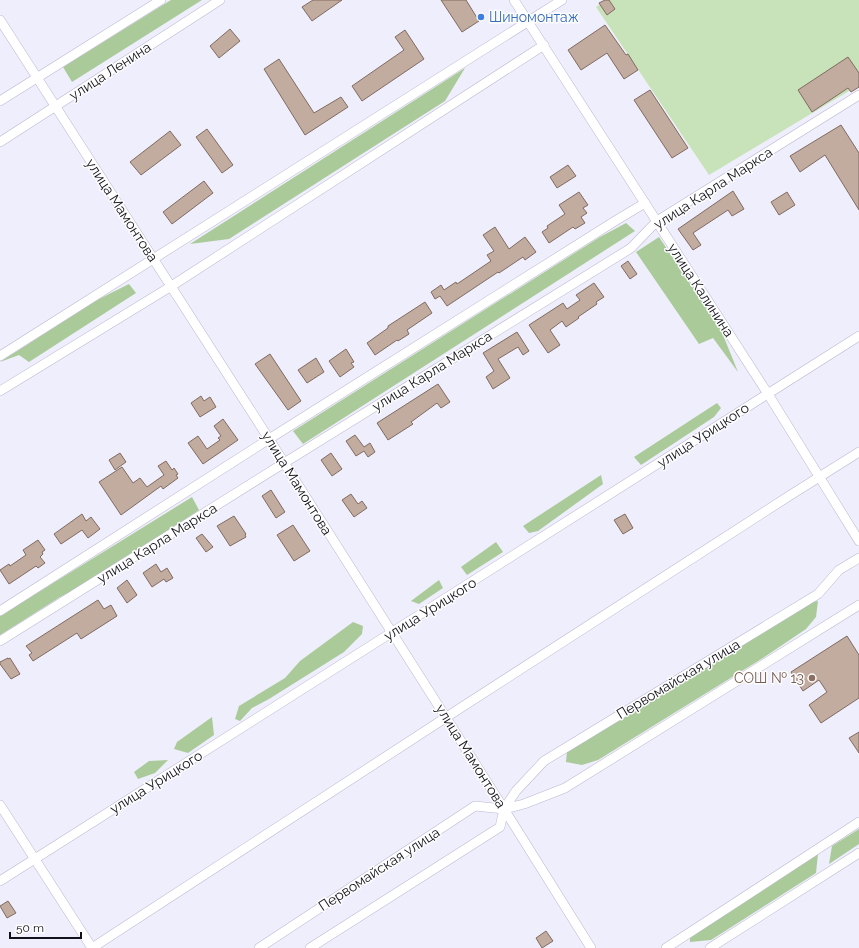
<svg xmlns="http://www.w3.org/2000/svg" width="859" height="948" font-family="Raleway,sans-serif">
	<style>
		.green { fill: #c8e3b9 }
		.forest { fill: #aacb99 }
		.building { fill: #c2ab9f; stroke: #816b61 }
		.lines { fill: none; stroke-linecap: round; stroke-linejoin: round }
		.minor-casing { stroke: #bcb9d0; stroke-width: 10 }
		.minor { stroke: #fff; stroke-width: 9 }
		.shop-dot { fill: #3f7fe0; stroke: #fdfdfd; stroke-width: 1.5 }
		.education-dot { fill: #8d6e63; stroke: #fdfdfd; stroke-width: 1.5 }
		.labels { text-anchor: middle; stroke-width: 3; stroke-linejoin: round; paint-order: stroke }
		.shop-label { font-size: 14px; fill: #366cbe; stroke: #fdfdfd; text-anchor: start }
		.street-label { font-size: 14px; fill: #121119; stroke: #fdfdfd }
		.education-label { font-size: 14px; fill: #785e54; stroke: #fdfdfd; text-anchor: end }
	</style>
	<rect width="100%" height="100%" fill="#efeefc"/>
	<polygon class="green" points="606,0 859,0 859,85 709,175 596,7"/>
	<g class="forest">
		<polygon points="171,0 202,0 72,82 63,67"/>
		<polygon points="465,68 445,101 229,239 190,244"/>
		<polygon points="626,223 635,231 303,444 293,431 600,237"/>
		<polygon points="659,237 721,330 738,372 713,338 699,344 636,252"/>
		<polygon points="129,284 136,293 29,362 19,355 0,362 97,300"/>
		<polygon points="717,403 721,408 714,417 641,465 634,457"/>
		<polygon points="601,475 603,484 538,531 529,533 523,526"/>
		<polygon points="192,497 199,510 105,574 60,597 0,635 0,616"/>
		<polygon points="496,542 503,552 467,575 461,567"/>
		<polygon points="439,580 443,588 419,604 411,601"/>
		<polygon points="818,601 816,617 806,629 763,658 598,760 582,765 566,762 567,751 805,603"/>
		<polygon points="353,622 363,626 362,634 344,652 269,699 252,708 240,721 235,719 239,706 285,678 300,661"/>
		<polygon points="212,717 214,735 188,753 174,749 177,742"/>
		<polygon points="168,760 155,773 138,779 134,772 149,761"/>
		<polygon points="859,829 859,844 829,864 832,846"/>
		<polygon points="818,854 816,873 711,940 690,942 690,934"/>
	</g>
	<g class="building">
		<polygon points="313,0 342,0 312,21 302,7"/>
		<polygon points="441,0 466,0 479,21 462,32"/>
		<polygon points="605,0 609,0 615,9 607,15 599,3"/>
		<polygon points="605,25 626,55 628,54 638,70 624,79 607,53 581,70 568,50"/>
		<polygon points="230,29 240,41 219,58 210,46"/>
		<polygon points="405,30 424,59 362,101 352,86 404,50 395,37"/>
		<polygon points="848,57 859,73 859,87 851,92 848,88 812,112 798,90"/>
		<polygon points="279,59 314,113 341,97 348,107 305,135 264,69"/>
		<polygon points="650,90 688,148 672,158 634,100"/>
		<polygon points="841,125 859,153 859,210 825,155 800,172 790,156"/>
		<polygon points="207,129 233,165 222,173 196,137"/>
		<polygon points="170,131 181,145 141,175 130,162"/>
		<polygon points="568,165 576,176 557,188 550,177"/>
		<polygon points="204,181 213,193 172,224 163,212"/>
		<polygon points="733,191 744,209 732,216 728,210 693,233 701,245 693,250 678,229"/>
		<polygon points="579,192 588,205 583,208 587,213 581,217 585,223 575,229 573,227 549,243 542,232 548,228 547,226 565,214 559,205"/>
		<polygon points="787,192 795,205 779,215 771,202"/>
		<polygon points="495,227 509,249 525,237 536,252 525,260 523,257 499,273 498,272 447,306 440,296 435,299 431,292 441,285 444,290 456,282 457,284 491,261 487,255 494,251 483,235"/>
		<polygon points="628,261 637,274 630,279 621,266"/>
		<polygon points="594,283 604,297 596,302 597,304 578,317 579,318 566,327 562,321 550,330 560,345 548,353 529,325 563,303 567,309 580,300 576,295"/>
		<polygon points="425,302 432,313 407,330 409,334 398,341 397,340 375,355 367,343 388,328 388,326"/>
		<polygon points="517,332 529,351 523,355 518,347 498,359 510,378 493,389 486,377 494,371 483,353"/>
		<polygon points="346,349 354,362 351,363 354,367 340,377 329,361"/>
		<polygon points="270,354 301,401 288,410 255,364"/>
		<polygon points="316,358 324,372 307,383 298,370"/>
		<polygon points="438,384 450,402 441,408 437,403 411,422 413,424 388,440 377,423"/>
		<polygon points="201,396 204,401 210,397 216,407 200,417 191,403"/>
		<polygon points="223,419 238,440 203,464 188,443 198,436 207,449 220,440 218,438 221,436 214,426"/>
		<polygon points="355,435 364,447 370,443 375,452 368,457 364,451 356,456 346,441"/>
		<polygon points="120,453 126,462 115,470 109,460"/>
		<polygon points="331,453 342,469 332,476 321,460"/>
		<polygon points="166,461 172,470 174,468 178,474 176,475 178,478 163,489 161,486 121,515 99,482 122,467 133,483 140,478 147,487 164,475 158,466"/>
		<polygon points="271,490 285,512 276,518 262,496"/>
		<polygon points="351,494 358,504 362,501 367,508 354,517 342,500"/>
		<polygon points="82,514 86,521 91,517 100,529 88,538 82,530 61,544 54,534"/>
		<polygon points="625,514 633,528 623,534 614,520"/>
		<polygon points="234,516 246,534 245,535 246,537 230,546 217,526"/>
		<polygon points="293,525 310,551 294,561 277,535"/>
		<polygon points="202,534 213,547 206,552 196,538"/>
		<polygon points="38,540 45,550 42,552 43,554 40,557 45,563 38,568 36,566 9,584 0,570 9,564 10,566 26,555 23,550"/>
		<polygon points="156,564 161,572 167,568 173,578 166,582 164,579 152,587 143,573"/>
		<polygon points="127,580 137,595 127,603 117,588"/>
		<polygon points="98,600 104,609 111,605 117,616 81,639 77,633 33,661 29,655 32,653 26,646"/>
		<polygon points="847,636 859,655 859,698 821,723 809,705 827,692 819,680 803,691 791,672"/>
		<polygon points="8,658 8,659 10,658 20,674 11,679 0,664 0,662"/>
		<polygon points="859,732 859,753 849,738"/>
		<polygon points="8,901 16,913 7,918 0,906"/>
		<polygon points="546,931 553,941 542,948 536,938"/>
	</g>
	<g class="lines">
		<defs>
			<g id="minor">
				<polyline points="514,0 768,394 859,541"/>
				<polyline points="0,20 269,439 504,809 591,948"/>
				<polyline points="0,101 161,0"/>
				<polyline points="0,142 220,0"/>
				<polyline points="0,356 562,0"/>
				<polyline points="0,391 170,287 544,45"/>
				<polyline points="0,611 269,439 615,221 645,203"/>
				<polyline points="0,641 284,463 631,248 657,221 859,95"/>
				<polyline points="0,805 92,948"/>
				<polyline points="0,881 859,336"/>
				<polyline points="92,948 462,707 789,496 859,452"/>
				<polyline points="259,948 475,806 504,809 524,804 565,788 859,605"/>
				<polyline points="310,948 500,827 504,809 516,791 544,761 818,594 839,570 859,558"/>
				<polyline points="666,948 859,822"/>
				<polyline points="710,948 859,853"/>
			</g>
		</defs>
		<use href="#minor" class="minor-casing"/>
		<use href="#minor" class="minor"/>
	</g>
	<circle class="shop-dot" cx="481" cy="17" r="4"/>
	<circle class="education-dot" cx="812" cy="678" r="4"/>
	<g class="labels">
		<g class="shop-label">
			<text x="489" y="22">Шиномонтаж</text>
		</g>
		<g class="street-label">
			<text transform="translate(110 71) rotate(-33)" y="5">улица Ленина</text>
			<text transform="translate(713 188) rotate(-33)" y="5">улица Карла Маркса</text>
			<text transform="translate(122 210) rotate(57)" y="5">улица Мамонтова</text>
			<text transform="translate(701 290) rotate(57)" y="5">улица Калинина</text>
			<text transform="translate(432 371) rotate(-32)" y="5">улица Карла Маркса</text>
			<text transform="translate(703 435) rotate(-33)" y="5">улица Урицкого</text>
			<text transform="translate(297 483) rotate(58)" y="5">улица Мамонтова</text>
			<text transform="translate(157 543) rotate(-32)" y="5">улица Карла Маркса</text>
			<text transform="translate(430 609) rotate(-32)" y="5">улица Урицкого</text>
			<text transform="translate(678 679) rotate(-31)" y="5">Первомайская улица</text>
			<text transform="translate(471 756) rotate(58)" y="5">улица Мамонтова</text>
			<text transform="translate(156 782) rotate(-32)" y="5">улица Урицкого</text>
			<text transform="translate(379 869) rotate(-33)" y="5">Первомайская улица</text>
		</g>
		<g class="education-label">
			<text x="804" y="683">СОШ № 13</text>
		</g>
	</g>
	<path d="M10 932v6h71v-6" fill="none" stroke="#121119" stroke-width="2"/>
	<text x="16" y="932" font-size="12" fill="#121119" stroke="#fdfdfd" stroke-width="3" paint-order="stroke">50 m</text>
</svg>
